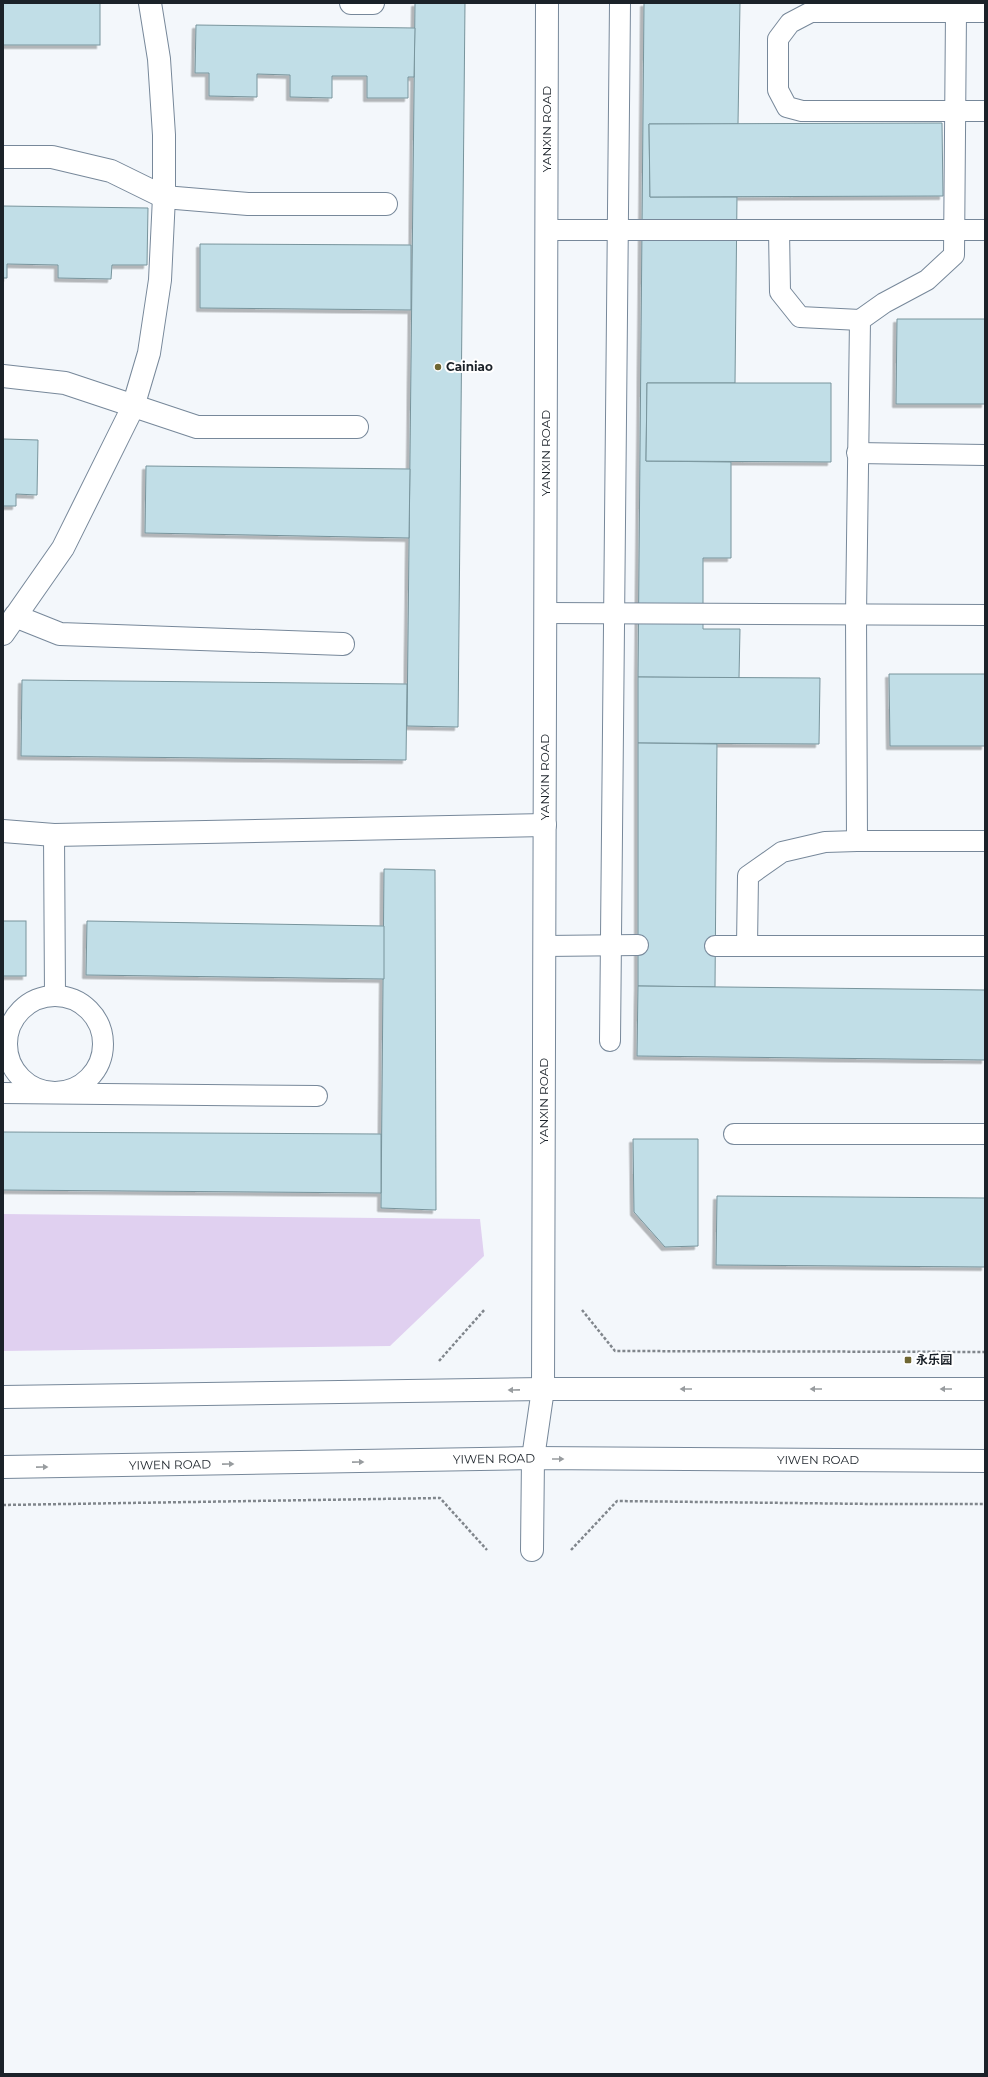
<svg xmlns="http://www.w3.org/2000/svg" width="988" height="2077" font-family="Montserrat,'Noto Sans SC',sans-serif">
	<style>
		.green { fill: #e0d0f0 }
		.building { fill: #c1dee7; stroke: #78949c; filter: url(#shadow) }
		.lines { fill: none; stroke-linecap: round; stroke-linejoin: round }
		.service-casing { stroke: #77889a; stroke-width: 22 }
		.minor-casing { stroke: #77889a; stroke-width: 24 }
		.tertiary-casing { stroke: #77889a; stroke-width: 24 }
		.secondary-casing { stroke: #77889a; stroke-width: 24 }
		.path { stroke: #80868c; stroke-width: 2.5; stroke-dasharray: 3 2; stroke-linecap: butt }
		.service { stroke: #fff; stroke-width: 20 }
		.minor { stroke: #fff; stroke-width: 22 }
		.tertiary { stroke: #fff; stroke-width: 22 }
		.secondary { stroke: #fff; stroke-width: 22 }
		.oneway { fill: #989c9f }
		.poi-dot { fill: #6f6733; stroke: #fff; stroke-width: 1.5 }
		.labels { text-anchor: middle; stroke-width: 4; stroke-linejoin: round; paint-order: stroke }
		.street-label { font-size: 12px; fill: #1b2229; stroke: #fff }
		.poi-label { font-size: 12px; font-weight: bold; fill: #1b2229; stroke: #fff; text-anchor: start }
	</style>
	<defs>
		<filter id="shadow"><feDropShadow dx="-3.5" dy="3.5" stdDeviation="0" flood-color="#0004"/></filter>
	</defs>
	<rect width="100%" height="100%" fill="#f3f7fb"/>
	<polygon class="green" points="3,1214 480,1219 484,1256 390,1346 3,1351"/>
	<g class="building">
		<rect x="3" y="3" width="97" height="42"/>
		<polygon points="415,3 465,3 458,727 407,726"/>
		<polygon points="644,3 740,3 738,124 649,124 650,197 737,197 735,383 647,383 646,461 731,462 731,558 703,558 703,629 740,629 739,678 638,677"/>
		<polygon points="196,25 415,28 414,77 408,77 408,98 367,98 367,76 332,76 332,98 290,97 290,75 257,74 257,97 209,96 209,73 195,73"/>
		<polygon points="942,123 943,196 650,197 649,124"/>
		<polygon points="3,206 148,208 147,265 112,265 111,279 58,278 58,265 7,264 7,278 3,278"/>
		<polygon points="200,244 411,245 411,310 200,308"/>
		<polygon points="897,319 985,319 985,404 896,404"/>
		<polygon points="647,383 831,383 831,462 646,461"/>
		<polygon points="3,439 38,440 37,495 16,494 16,506 3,506"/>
		<polygon points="146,466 410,469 409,538 145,533"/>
		<polygon points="889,674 985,674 985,746 890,746"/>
		<polygon points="638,677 820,678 819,744 638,743"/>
		<polygon points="22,680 407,684 406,760 21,756"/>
		<polygon points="638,743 717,744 715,987 638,986"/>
		<polygon points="384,869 435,870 436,1210 381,1208"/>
		<rect x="3" y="921" width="23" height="55"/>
		<polygon points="87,921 384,926 384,979 86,975"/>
		<polygon points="638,986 985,990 985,1060 637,1056"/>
		<polygon points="3,1132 381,1134 381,1193 3,1190"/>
		<polygon points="633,1139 698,1139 698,1246 665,1247 634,1212"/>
		<polygon points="717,1196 985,1198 985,1267 716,1265"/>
	</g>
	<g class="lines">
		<defs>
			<g id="service">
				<polyline points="956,12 811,12 790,23 778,39 778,90 787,107 802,111 985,111"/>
				<polyline points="547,230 985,230"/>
				<polyline points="779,230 780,292 800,317 860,320"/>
				<polyline points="857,453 985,455"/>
				<polyline points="546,613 985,615"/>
				<polyline points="54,835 55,996"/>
				<polyline points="857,841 856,615 860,320 884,303 927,280 954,255 956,12 985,12"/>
				<polyline points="545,946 638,945"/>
				<polyline points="715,946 985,946"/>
				<polyline points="747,946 748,876 782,852 825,842 857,841 985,841"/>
				<circle cx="55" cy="1044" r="48"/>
				<polyline points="610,1041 620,3"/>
				<polyline points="3,1093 317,1096"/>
				<polyline points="734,1134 985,1134"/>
			</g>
			<g id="minor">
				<polyline points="351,3 373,3"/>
				<polyline points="3,157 52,157 111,171 164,197 248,204 386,204"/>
				<polyline points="3,376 65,383 197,427 357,427"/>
				<polyline points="15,616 60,634 343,644"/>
				<polyline points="3,634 63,548 133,407 149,353 160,280 164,197 164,135 159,59 150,3"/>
				<polyline points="3,831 54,835 545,825"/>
			</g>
			<polyline id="tertiary" points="532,1550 533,1458 543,1389 547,3"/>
			<g id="secondary">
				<polyline points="3,1397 543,1389 985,1389"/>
				<polyline points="3,1467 533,1458 985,1461"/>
			</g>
		</defs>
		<use href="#service" class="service-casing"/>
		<use href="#minor" class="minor-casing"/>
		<use href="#tertiary" class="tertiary-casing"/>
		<use href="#secondary" class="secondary-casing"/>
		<g class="path">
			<polyline points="582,1310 615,1351 985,1352"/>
			<polyline points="439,1361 485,1309"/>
			<polyline points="3,1505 440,1498 487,1550"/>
			<polyline points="571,1550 617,1501 875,1504 985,1504"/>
		</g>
		<use href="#service" class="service"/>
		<use href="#minor" class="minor"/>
		<use href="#tertiary" class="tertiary"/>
		<use href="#secondary" class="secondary"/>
	</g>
	<defs><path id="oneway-solid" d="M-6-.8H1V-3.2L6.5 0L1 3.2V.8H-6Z"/></defs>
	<g class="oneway">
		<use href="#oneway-solid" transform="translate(686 1389) rotate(180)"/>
		<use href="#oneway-solid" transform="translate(816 1389) rotate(180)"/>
		<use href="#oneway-solid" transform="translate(946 1389) rotate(180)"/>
		<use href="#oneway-solid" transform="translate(514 1390) rotate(179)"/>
		<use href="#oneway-solid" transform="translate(558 1459)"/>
		<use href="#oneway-solid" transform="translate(358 1462) rotate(-1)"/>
		<use href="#oneway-solid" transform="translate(228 1464) rotate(-1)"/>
		<use href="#oneway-solid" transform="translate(42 1467) rotate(-1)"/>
	</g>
	<g class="poi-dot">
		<circle cx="438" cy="367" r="4"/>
		<rect x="904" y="1356" width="8" height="8" rx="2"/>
	</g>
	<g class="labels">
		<g class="street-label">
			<text transform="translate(547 129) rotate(-90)" y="4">YANXIN ROAD</text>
			<text transform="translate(546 453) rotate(-90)" y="4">YANXIN ROAD</text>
			<text transform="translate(545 777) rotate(-90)" y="4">YANXIN ROAD</text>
			<text transform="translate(544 1101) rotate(-90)" y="4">YANXIN ROAD</text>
			<text transform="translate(494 1459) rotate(-1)" y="4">YIWEN ROAD</text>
			<text x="818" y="1464">YIWEN ROAD</text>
			<text transform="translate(170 1465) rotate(-1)" y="4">YIWEN ROAD</text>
		</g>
		<g class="poi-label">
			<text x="446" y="371">Cainiao</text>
			<text x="916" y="1364">永乐园</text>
		</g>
	</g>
	<rect width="988" height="2077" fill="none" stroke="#1b2229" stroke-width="8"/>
</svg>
